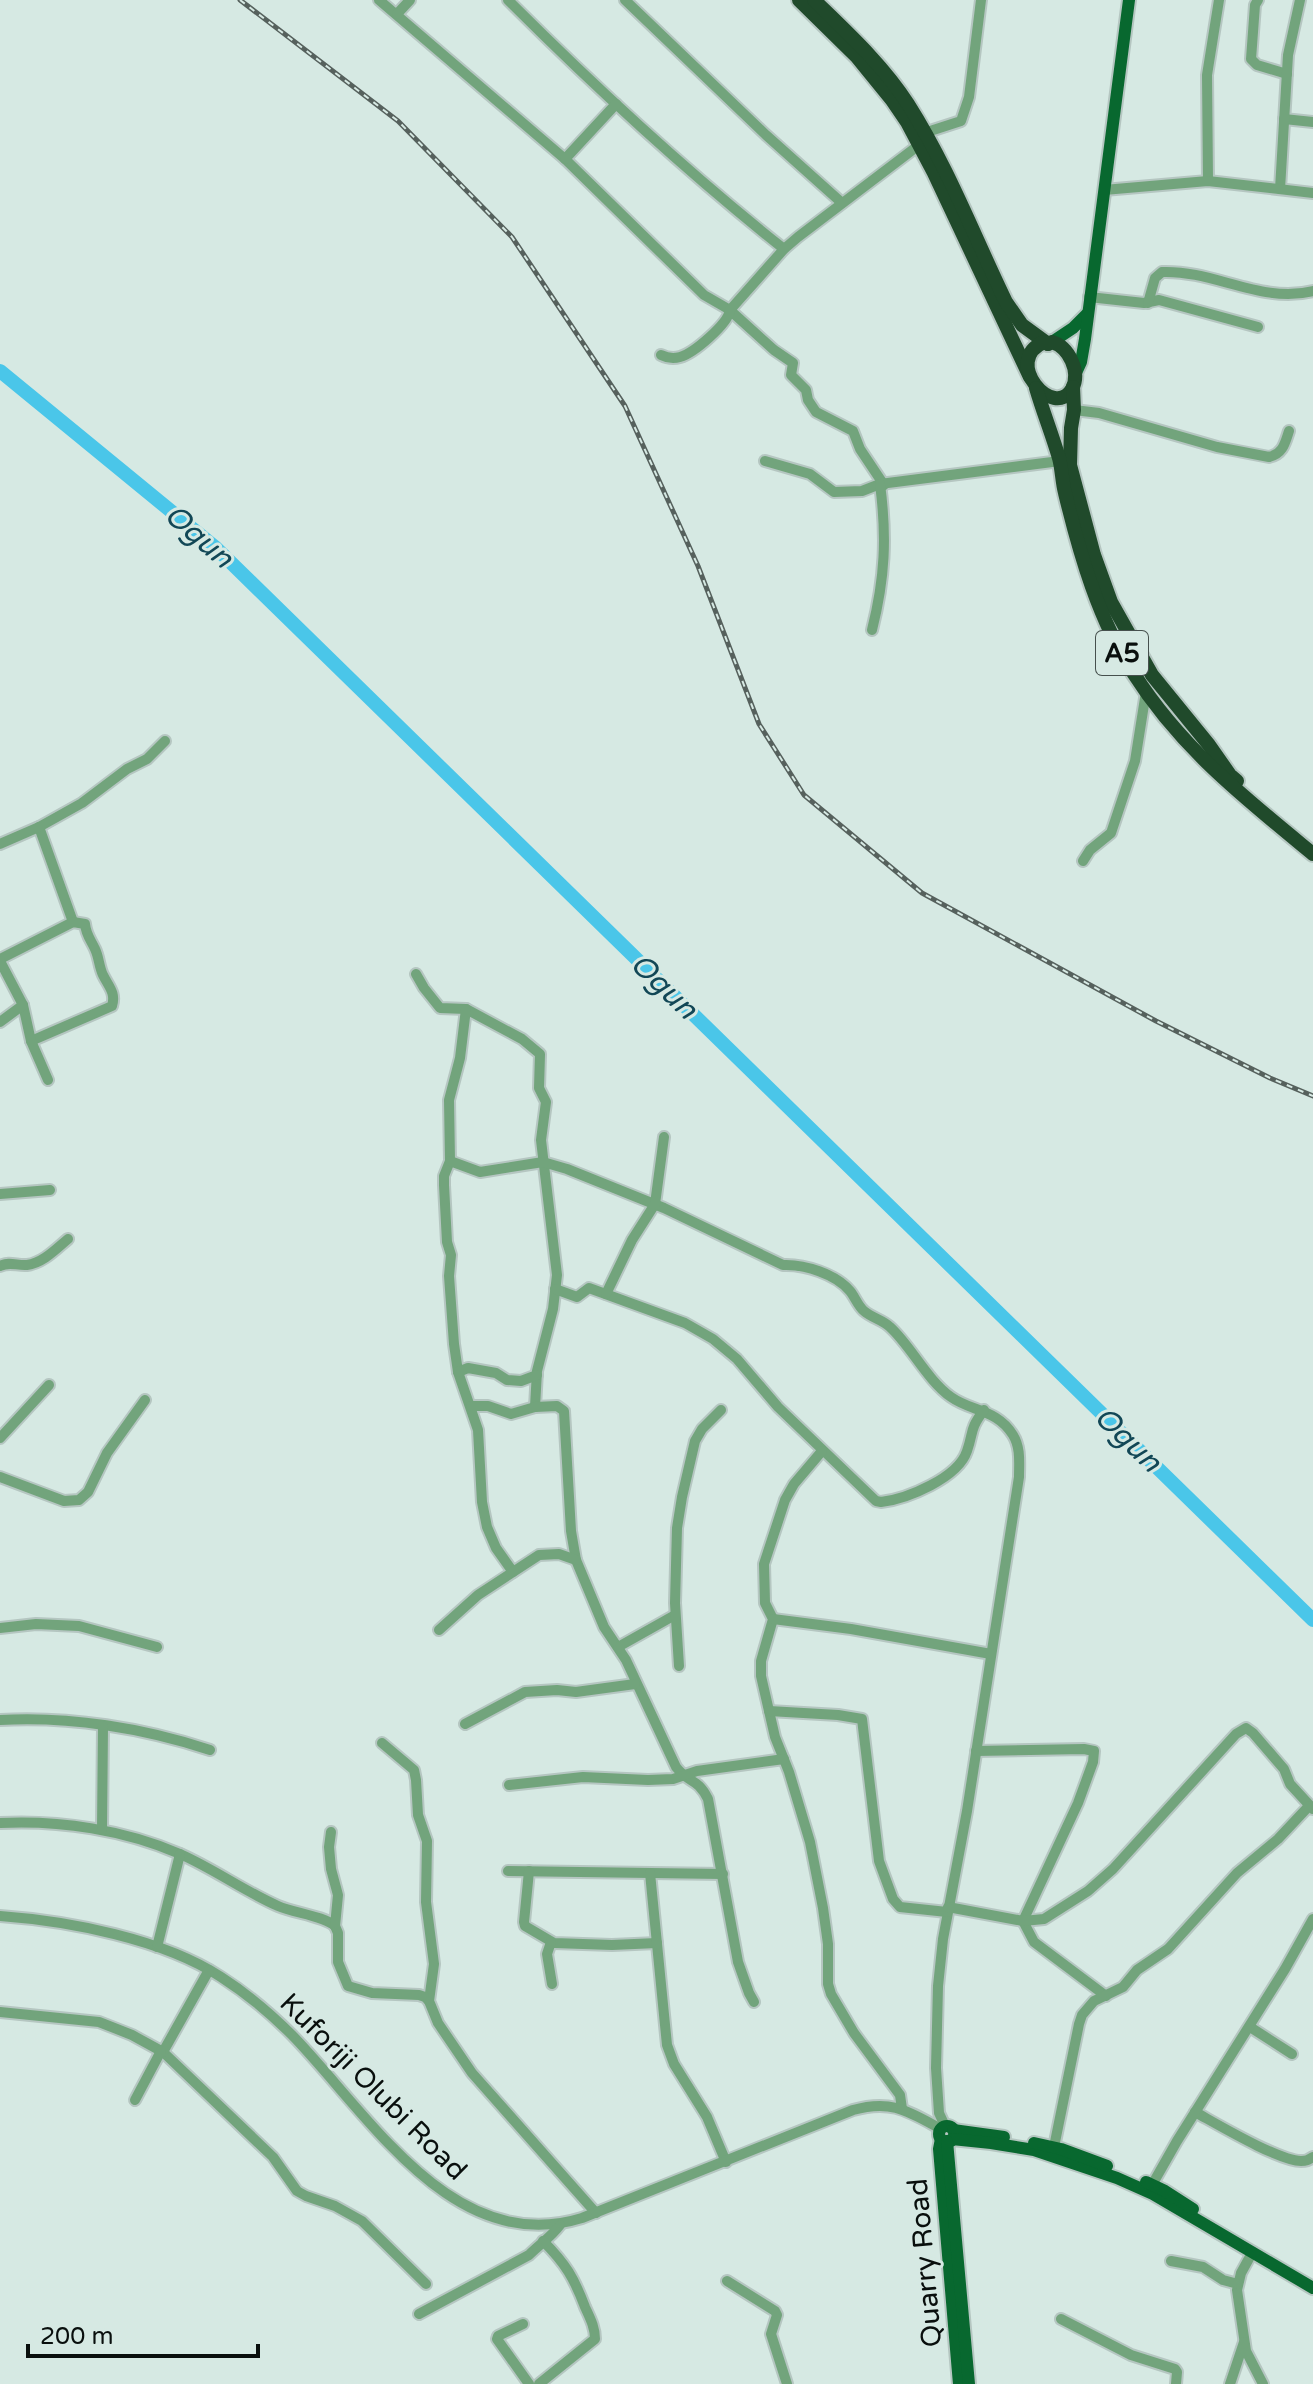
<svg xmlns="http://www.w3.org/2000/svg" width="1313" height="2384" font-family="'Varela Round',sans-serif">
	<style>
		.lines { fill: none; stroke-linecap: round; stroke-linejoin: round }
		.river { stroke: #4ac6e9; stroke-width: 14 }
		.minor-casing { stroke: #b5c6c1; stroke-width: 14 }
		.major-casing { stroke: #b5c6c1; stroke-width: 16 }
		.highway-casing { stroke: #b5c6c1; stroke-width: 18 }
		.minor { stroke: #72a47c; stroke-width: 10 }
		.major { stroke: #08682f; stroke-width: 12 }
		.highway { stroke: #204a2b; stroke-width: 14 }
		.rail-casing { stroke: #56615d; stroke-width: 5 }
		.rail { stroke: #d6e9e3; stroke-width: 2; stroke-dasharray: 6; stroke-linecap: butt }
		.labels { text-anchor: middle; stroke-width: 6; stroke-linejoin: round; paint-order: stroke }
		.shield { fill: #d6e9e3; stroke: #46504d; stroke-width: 2 }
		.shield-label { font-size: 26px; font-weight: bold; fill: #090f0d }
		.street-label { font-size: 28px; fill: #090f0d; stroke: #d6e9e3 }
		.water-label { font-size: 30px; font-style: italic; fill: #124756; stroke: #d6e9e3 }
	</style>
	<rect width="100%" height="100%" fill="#d6e9e3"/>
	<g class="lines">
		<polyline class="river" points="0,371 216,548 1313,1620"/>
		<defs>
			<g id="minor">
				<polyline points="379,0 565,159 704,295 730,310"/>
				<path d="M 508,0 C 596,88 687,172 784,249"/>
				<polyline points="625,0 766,135 842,203"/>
				<polyline points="1258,0 1255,5 1251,59 1257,65 1287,74"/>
				<polyline points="397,14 410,0"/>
				<polyline points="1284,119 1313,122"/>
				<polyline points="924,133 961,121 969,97 981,0"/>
				<polyline points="565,159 616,104"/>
				<polyline points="1208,181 1207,75 1219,0"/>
				<polyline points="1280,189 1288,55 1300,0"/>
				<polyline points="1104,190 1208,181 1313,193"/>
				<polyline points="1089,297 1144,303 1159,300 1258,327"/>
				<path d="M 1148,303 L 1155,278 L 1162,272 C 1214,270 1261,304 1313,291"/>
				<polyline points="732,312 774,350 793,363 791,375 806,390 808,400 816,412 853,431 860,449 884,485"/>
				<path d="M 661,355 C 667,358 673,359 680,357 C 694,353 728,324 730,310 L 784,249 L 798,237 L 919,145"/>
				<path d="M 1074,410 L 1099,413 L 1217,447 L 1269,457 C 1283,454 1285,443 1289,431"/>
				<polyline points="765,461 810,474 834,492 862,491 880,484 1060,461"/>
				<path d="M 872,630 C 885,578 887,537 880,484"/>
				<polyline points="39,827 73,922"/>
				<polyline points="0,844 39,827 82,803 127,769 147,759 165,741"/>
				<polyline points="1083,861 1090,850 1111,833 1135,761 1146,692"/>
				<path d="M 0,959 L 73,922 L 85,924 C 86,935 91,940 95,949 C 99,957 99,967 103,975 C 109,987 116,993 112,1006 L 31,1041"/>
				<polyline points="0,961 23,1005 31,1041 48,1080"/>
				<polyline points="416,974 424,988 440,1008 466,1009 522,1039 540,1054 539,1088 546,1102 541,1140 557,1275 553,1309 537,1371 535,1407"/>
				<polyline points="466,1009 460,1058 449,1100 450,1161 444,1176 444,1185 447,1242 451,1255 449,1276 454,1344 458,1372 478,1430 482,1502 487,1527 496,1548 513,1572"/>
				<polyline points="0,1022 23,1005"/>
				<path d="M 450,1161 L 480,1172 L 543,1162 L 567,1169 L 664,1208 L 783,1265 C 804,1264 836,1274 850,1291 C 855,1297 858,1306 864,1311 C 872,1318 883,1320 890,1327 C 911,1346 927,1380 951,1397 C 972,1412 997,1409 1013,1435 C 1021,1448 1019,1463 1019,1477 L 967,1811 L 943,1939 L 938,1986 L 936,2068 L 939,2113 L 945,2126"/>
				<polyline points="0,1194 50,1190"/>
				<path d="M 0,1266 C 10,1261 17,1266 27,1265 C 43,1263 56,1249 68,1239"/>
				<path d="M 555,1289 L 577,1297 L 589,1288 L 685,1323 L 713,1339 L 737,1359 L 778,1407 L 876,1501 L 881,1502 C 907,1499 958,1478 967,1451 C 974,1431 969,1430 984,1410"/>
				<polyline points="606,1294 632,1240 655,1204 664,1137"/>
				<polyline points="458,1372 468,1368 496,1373 507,1380 521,1381 537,1375"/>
				<path d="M 471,1406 L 488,1406 L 511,1414 L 535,1407 L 557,1406 L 564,1411 L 571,1531 L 576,1560 L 604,1627 L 626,1660 L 676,1767 C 689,1784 697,1777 708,1799 L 738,1962 L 749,1993 L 754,2002"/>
				<polyline points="0,1438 49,1385"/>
				<polyline points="822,1451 794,1484 785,1500 764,1564 765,1603 773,1619 761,1661 761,1676 775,1737 789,1772 810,1842 823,1908 828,1944 828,1984 831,1994 854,2033 900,2095 902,2109"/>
				<polyline points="0,1477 64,1501 79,1500 88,1492 107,1453 145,1400"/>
				<polyline points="773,1619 851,1629 991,1654"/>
				<polyline points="0,1628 36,1624 79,1626 157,1647"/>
				<polyline points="439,1630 478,1595 539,1555 559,1554 576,1560"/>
				<polyline points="618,1647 675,1615"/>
				<polyline points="679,1666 675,1603 677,1528 682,1497 695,1441 702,1429 721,1410"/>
				<polyline points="769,1711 838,1715 862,1719 879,1861 893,1899 900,1907 947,1912"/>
				<path d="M 0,1720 C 69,1716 144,1728 210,1750"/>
				<polyline points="465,1724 525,1692 557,1690 576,1692 635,1684"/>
				<polyline points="382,1743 414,1770 416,1780 418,1815 427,1841 426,1902 434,1964 429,2001 438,2023 472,2073 596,2213"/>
				<polyline points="976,1751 1084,1749 1094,1751 1093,1762 1078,1803 1023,1921 1034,1942 1106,1996"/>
				<polyline points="509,1785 583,1777 648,1780 673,1779 697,1771 784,1759"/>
				<path d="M 0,1823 C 60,1820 125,1830 180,1854 C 214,1869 244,1891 278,1906 C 294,1913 324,1916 335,1926"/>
				<polyline points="102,1830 103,1726"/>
				<polyline points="331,1832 329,1847 331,1869 338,1895 335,1926 338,1933 338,1962 348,1986 372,1993 419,1995 425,1997 429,2001"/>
				<polyline points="508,1871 723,1874"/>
				<polyline points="529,1871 524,1922 525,1926 554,1943 612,1945 657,1943"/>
				<polyline points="650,1873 667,2045 674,2064 707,2117 726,2162"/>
				<polyline points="948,1907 1023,1921 1044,1919 1088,1891 1113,1869 1236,1734 1246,1728 1253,1733 1284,1769 1290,1784 1313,1809"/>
				<path d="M 0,1916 C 69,1921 163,1939 221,1977 C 246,1993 271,2014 292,2035 C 369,2114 453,2258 582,2218 L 853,2110 C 891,2099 908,2111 941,2129"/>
				<polyline points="551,1942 547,1954 552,1984"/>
				<polyline points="157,1947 180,1854"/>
				<polyline points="0,2012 99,2022 132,2035 163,2052 273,2157 297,2191 306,2196 335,2206 362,2221 426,2284"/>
				<polyline points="1250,2027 1292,2054"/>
				<polyline points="163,2052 209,1970"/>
				<polyline points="135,2100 161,2051"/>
				<path d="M 1195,2112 C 1217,2124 1279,2161 1301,2161 C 1307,2161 1308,2160 1313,2157"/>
				<polyline points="1054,2147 1079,2024 1082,2015 1094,2001 1123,1987 1137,1970 1168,1949 1237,1873 1278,1839 1309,1806"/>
				<polyline points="1152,2185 1177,2141 1285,1969 1313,1919"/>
				<polyline points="1252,2253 1241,2273 1237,2290 1246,2351 1263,2384"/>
				<polyline points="1171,2261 1203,2267 1223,2280 1238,2284"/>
				<polyline points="727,2281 775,2311 777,2315 771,2334 787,2384"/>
				<path d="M 419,2314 L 529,2255 C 540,2244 551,2237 560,2225"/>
				<polyline points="1061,2319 1131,2355 1175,2369 1177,2372 1176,2384"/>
				<polyline points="523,2324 498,2336 497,2339 529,2384"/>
				<path d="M 539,2384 L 595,2339 C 595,2327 590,2318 585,2307 C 574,2278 566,2264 543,2241"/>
				<polyline points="1230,2384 1244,2342"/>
			</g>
			<g id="major">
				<polyline points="1052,342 1073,328 1087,314"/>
				<polyline points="1075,375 1081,362 1085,339 1129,0"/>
				<circle cx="947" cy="2134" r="8"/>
				<polyline points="953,2130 1004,2137"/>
				<polyline points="941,2139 939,2149 959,2384"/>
				<polyline points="952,2139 991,2143 1034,2150 1117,2178 1153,2194 1313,2288"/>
				<polyline points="947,2141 969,2384"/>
				<polyline points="1034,2143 1061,2149 1107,2166"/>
				<polyline points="1146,2182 1165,2191 1193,2209"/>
			</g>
			<g id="highway">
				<polyline points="799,0 857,57 892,100 907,122 934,173 1030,377"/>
				<path d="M 814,0 C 847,32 883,65 908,104 C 948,167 974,236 1006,302 L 1022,325 L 1048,344"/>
				<path d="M 1044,342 L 1048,344 L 1052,342 C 1069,347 1081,372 1072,389 C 1054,421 1001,361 1044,342 Z"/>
				<polyline points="1073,387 1074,410 1071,428 1070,465 1094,555 1111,602 1152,675 1209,745 1230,775 1237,781"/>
				<path d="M 1036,388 C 1043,412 1052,434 1059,458 C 1062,469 1062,482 1065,493 C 1080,555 1099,621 1134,674 C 1181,748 1246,799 1313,854"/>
			</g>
		</defs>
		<use href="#minor" class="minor-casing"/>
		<use href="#major" class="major-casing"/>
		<use href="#highway" class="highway-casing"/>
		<use href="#minor" class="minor"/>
		<use href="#major" class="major"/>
		<use href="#highway" class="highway"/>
		<defs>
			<polyline id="rail" points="240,0 398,121 512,237 625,406 698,566 759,724 804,795 922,893 1156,1021 1270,1078 1313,1096"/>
		</defs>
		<use href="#rail" class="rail-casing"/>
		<use href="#rail" class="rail"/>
	</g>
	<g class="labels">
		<rect class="shield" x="1096" y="631" width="52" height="44" rx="6"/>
		<g class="shield-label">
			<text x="1122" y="662">A5</text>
		</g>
		<g class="street-label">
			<text transform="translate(374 2086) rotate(45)" y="10">Kuforiji Olubi Road</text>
			<text transform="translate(924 2263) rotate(-95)" y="10">Quarry Road</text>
		</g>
		<g class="water-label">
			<text transform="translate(199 536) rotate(41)" y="10">Ogun</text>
			<text transform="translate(664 986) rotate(44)" y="10">Ogun</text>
			<text transform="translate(1128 1439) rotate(44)" y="10">Ogun</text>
		</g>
	</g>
	<path d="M28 2344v12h230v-12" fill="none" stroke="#090f0d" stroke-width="4"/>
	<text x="40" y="2344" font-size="24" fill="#090f0d" stroke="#d6e9e3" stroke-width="6" paint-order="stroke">200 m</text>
</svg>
